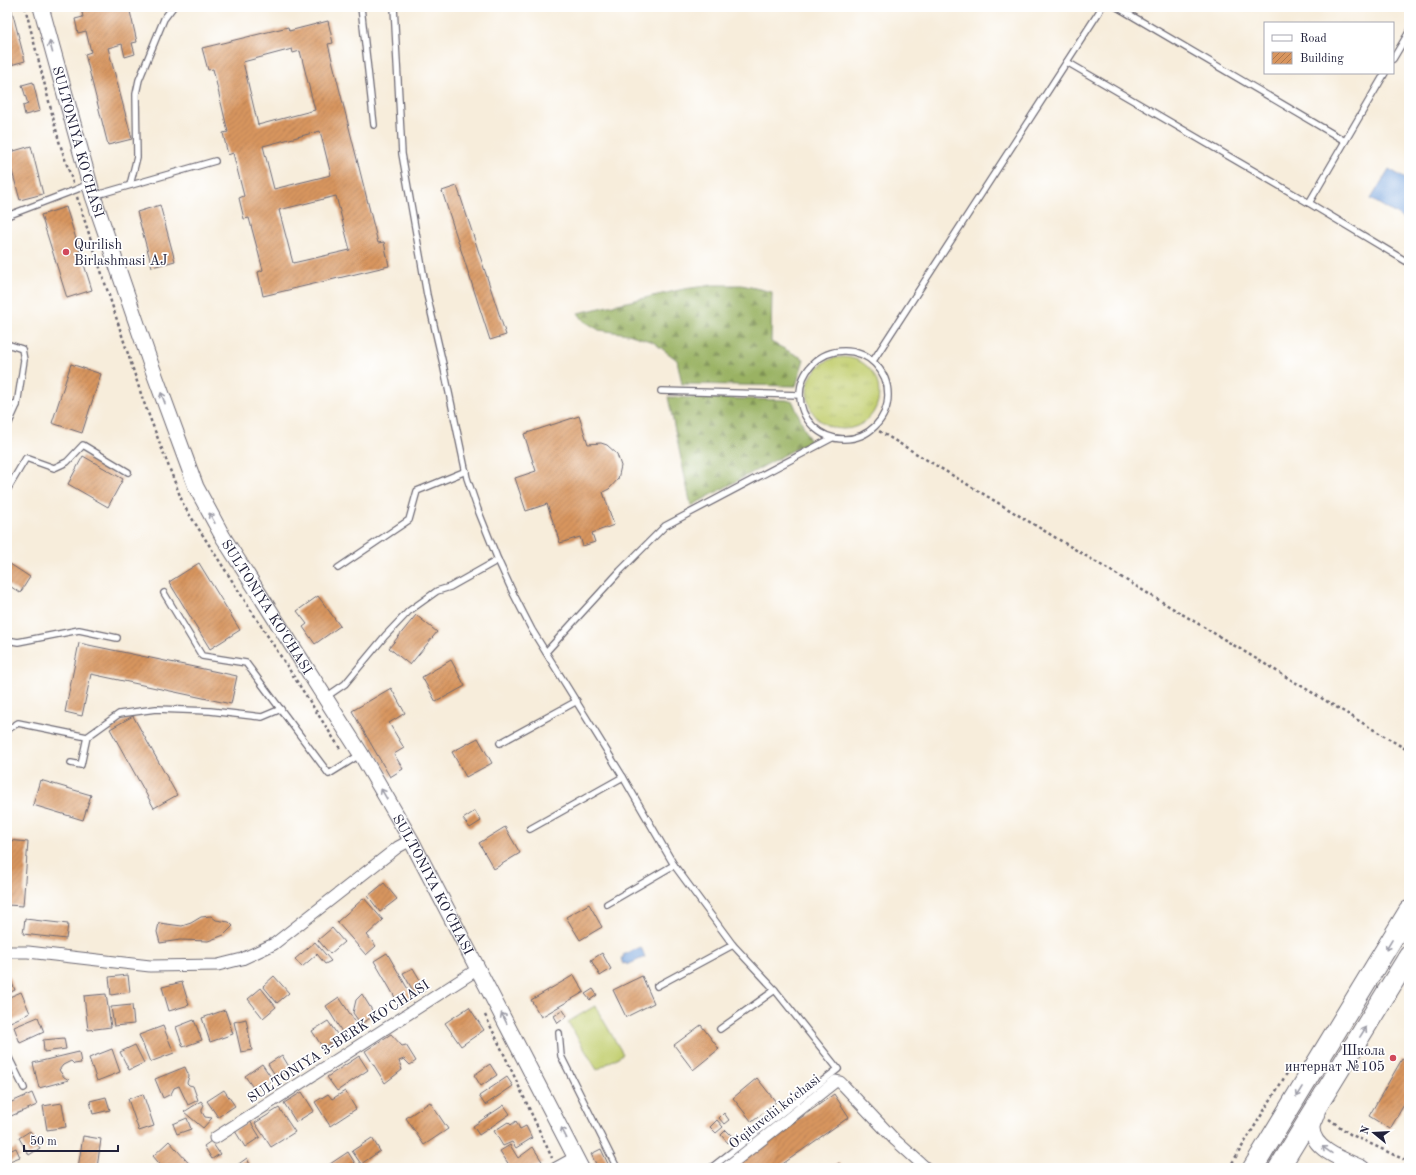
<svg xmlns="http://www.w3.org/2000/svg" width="1416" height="1175" font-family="'Old Standard TT',serif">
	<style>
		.grass { fill: url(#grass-tufts); stroke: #727856 }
		.forest { fill: url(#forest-firs); stroke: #5e6a4f }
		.pitch { fill: #c3cf71; stroke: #727856 }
		.water { fill: #709fd9; stroke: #49608a }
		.building { fill: url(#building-hatch); fill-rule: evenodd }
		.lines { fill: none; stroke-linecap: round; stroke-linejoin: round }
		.lane-casing { stroke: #6d6973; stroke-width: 8 }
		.street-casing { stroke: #6d6973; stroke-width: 13 }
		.secondary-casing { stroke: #6d6973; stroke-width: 17 }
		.highway-casing { stroke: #6d6973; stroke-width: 22 }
		.path { stroke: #6d6973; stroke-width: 2.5; stroke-dasharray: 3 3; stroke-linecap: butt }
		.lane { stroke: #fff; stroke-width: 5.5 }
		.street { stroke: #fff; stroke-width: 11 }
		.secondary { stroke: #fff; stroke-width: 15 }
		.highway { stroke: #fff; stroke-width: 20 }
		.oneway { stroke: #9c9ca7 }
		.poi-dot { fill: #d1495b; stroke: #fff; stroke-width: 1.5 }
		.labels { text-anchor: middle; stroke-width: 3.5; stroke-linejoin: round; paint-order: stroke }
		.street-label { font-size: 14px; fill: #22223b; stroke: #fff }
		.poi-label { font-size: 14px; fill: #22223b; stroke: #fff; text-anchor: start }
	</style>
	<defs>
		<pattern id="grass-tufts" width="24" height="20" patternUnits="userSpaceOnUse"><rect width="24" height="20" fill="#c3cf71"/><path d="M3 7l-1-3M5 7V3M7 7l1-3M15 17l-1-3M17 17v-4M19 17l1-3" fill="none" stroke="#a7b163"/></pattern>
		<pattern id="forest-firs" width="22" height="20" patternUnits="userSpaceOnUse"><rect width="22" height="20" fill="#9ab263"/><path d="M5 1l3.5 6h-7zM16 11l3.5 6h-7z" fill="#7d9053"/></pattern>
		<pattern id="building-hatch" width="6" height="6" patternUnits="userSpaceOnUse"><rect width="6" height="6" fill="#d8955e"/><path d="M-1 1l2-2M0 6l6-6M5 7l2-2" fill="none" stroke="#af794f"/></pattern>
	</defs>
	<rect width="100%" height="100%" fill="#fff"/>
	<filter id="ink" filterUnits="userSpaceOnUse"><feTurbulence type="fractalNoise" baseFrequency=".025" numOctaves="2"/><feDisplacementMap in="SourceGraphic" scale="8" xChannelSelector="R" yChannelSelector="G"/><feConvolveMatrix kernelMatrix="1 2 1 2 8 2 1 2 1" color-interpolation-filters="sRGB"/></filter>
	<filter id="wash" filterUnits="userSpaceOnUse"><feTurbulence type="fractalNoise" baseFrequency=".012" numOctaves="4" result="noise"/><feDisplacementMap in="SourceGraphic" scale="16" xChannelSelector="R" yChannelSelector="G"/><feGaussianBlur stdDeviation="0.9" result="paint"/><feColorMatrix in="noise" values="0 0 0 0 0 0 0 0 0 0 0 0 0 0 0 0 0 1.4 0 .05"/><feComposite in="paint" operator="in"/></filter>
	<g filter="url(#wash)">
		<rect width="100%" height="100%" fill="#f7eddb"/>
		<circle class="grass" cx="843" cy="393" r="36"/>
		<g class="forest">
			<polygon points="712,285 742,285 772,292 771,342 804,359 796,386 682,384 677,360 653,342 628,334 599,330 584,321 578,313 684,289"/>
			<polygon points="668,397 787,400 793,402 810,441 691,506"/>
		</g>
		<polygon class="pitch" points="595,1006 623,1054 597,1070 568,1022"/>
		<g class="water">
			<polygon points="1389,169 1409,181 1409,222 1371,199"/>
			<polygon points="641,947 645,957 627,965 626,963 623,964 621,959 624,958 623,955"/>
		</g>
		<g id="blocks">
			<g class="building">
				<polygon points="7,7 11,7 25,61 7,66"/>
				<polygon points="85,7 129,7 137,42 132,43 135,54 125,57 122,44 108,48 132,139 108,145 85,54 91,52 86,31 78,33 75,19 83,17 81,8"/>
				<path d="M 328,21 L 333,43 L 328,44 L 378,243 L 384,242 L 389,266 L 263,296 L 258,272 L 263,270 L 249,218 L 244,219 L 239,198 L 244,196 L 233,153 L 228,155 L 223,133 L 228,132 L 213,69 L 208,70 L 202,48 L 288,27 L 289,31 ZM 292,49 L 293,53 L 300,51 L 315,110 L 258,125 L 243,62 ZM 320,131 L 331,175 L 274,189 L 263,146 ZM 336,196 L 350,250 L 293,263 L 279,210 Z"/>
				<polygon points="33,82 40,111 25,115 23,106 28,104 22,85"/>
				<polygon points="31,146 43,194 20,200 12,171 7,172 7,153"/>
				<polygon points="457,186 506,335 490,340 442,191"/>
				<polygon points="160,205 175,261 152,267 137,212"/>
				<polygon points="66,207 92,290 67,298 41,215"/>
				<polygon points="71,364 101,374 82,433 52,423"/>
				<polygon points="579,416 588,444 601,443 607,445 617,454 621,466 618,479 609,489 603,492 614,525 592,533 595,542 583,546 580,537 560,543 547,504 526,511 515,478 536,471 524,434"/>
				<polygon points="83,456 123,479 108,507 68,484"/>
				<polygon points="7,562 30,577 20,593 7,584"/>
				<polygon points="199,563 240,630 210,649 169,582"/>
				<polygon points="318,596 340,626 315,644 303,627 307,624 297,611"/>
				<polygon points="416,615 437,632 410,665 389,648"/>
				<polygon points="79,643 237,676 231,704 91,674 82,716 65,712"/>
				<polygon points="451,660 465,686 436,702 422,677"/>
				<polygon points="7,676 10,676 8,689 7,689"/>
				<polygon points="391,688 405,713 389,723 404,748 394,754 403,769 390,777 352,711"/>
				<polygon points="133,716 177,795 154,808 110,729"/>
				<polygon points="478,738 492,763 466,777 452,752"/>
				<polygon points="40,780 91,795 83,820 33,805"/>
				<polygon points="475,811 481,821 470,828 463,819"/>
				<polygon points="505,827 520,853 494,869 479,843"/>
				<polygon points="7,840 28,842 23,906 7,905"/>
				<polygon points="384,883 397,899 380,912 368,896"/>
				<polygon points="364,898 383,920 367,935 376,946 366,955 337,922"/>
				<polygon points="589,904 602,927 580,940 566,917"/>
				<polygon points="211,916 216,920 229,922 233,926 224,935 208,941 180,940 160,943 157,932 159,923 182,926 191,923 201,917"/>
				<polygon points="25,919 68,924 66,939 23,934"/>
				<polygon points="332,928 344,942 330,954 318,940"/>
				<polygon points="315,942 331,961 325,964 317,954 302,967 295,959"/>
				<polygon points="387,953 413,998 400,1006 374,961"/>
				<polygon points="602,953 611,969 600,976 591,960"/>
				<polygon points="413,968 426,990 416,996 403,973"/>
				<polygon points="7,971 15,990 7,994"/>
				<polygon points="128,975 130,992 111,995 109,977"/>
				<polygon points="574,975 584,992 541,1017 531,1000"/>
				<polygon points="274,976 289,993 277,1003 263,986"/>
				<polygon points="642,976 654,1003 626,1017 613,990"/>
				<polygon points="182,982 189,1005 169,1011 162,987"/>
				<polygon points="261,988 276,1007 263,1018 248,999"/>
				<polygon points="593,989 597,995 590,1000 585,994"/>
				<polygon points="21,992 30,1013 8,1023 7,1020 7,998"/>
				<polygon points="106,994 111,1027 88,1030 84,996"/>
				<polygon points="362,994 375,1015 361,1024 353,1013 356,1000"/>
				<polygon points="339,997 358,1026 344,1035 326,1006"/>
				<polygon points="132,1005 134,1024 114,1026 111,1007"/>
				<polygon points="469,1007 484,1030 461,1046 445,1023"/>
				<polygon points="225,1010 233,1034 210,1042 202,1018"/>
				<polygon points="563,1010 567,1016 558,1023 554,1016"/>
				<polygon points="38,1017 44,1032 20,1043 14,1027"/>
				<polygon points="246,1019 252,1050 241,1052 234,1022"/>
				<polygon points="194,1020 202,1040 183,1047 176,1027"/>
				<polygon points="328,1021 339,1037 323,1048 312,1031"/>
				<polygon points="701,1025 719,1049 693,1070 674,1045"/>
				<polygon points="163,1026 174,1053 150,1062 139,1035"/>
				<polygon points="391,1034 402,1046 406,1045 416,1061 410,1065 404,1059 399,1061 402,1070 385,1083 365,1051"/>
				<polygon points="64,1038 66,1049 44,1052 43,1040"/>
				<polygon points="135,1045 144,1063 129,1070 120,1052"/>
				<polygon points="112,1049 120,1072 97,1081 89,1058"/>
				<polygon points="79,1052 81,1063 74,1064 71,1061 63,1065 59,1070 64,1077 69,1080 39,1088 33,1063"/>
				<polygon points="282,1055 291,1070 277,1078 268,1064"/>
				<polygon points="359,1056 368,1070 337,1091 327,1077"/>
				<polygon points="1402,1059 1409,1063 1409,1096 1390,1129 1369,1116"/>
				<polygon points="262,1064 273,1080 256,1092 245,1076"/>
				<polygon points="490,1064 497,1075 481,1086 474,1075"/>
				<polygon points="185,1067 189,1076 187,1083 189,1085 193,1086 198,1100 188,1105 179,1086 174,1088 171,1094 163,1098 155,1079"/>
				<polygon points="507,1077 513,1086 485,1105 479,1096"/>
				<polygon points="757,1078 776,1102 752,1122 733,1098"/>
				<polygon points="224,1090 235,1106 218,1117 207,1101"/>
				<polygon points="345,1091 356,1109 330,1126 315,1102 328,1094 332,1099"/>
				<polygon points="302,1092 314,1111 296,1122 284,1103"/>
				<polygon points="32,1093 37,1105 11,1116 7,1104"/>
				<polygon points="143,1094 154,1126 139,1131 128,1099"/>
				<polygon points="834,1094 849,1117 777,1168 730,1168"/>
				<polygon points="106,1097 110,1110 93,1114 90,1101"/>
				<polygon points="201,1101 204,1105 202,1109 202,1112 205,1117 212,1118 203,1128 184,1112"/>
				<polygon points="430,1102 448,1129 424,1145 406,1118"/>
				<polygon points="62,1103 66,1127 47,1130 43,1106"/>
				<polygon points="504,1105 510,1114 479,1135 473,1126"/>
				<polygon points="279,1108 295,1132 271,1147 255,1123"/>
				<polygon points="724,1113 729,1120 724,1124 719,1118"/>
				<polygon points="187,1118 191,1129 177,1134 173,1124"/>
				<polygon points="717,1120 723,1127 716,1133 710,1127"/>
				<polygon points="250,1121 260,1137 245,1147 235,1131"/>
				<polygon points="516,1121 520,1129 526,1126 532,1138 516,1148 512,1142 503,1146 494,1131 508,1122 511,1125"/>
				<polygon points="726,1130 734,1138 728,1143 721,1135"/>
				<polygon points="30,1131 40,1148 29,1155 19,1138"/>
				<polygon points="83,1136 101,1139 97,1168 78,1168"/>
				<polygon points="372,1138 380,1151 361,1164 352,1151"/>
				<polygon points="169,1141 193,1168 163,1168 153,1156"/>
				<polygon points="211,1141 220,1154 212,1159 204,1146"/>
				<polygon points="510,1145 518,1158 533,1147 543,1163 535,1168 511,1168 500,1151"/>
				<polygon points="16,1148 20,1157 7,1162 7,1152"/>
				<polygon points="601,1149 610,1168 598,1168 591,1154"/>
				<polygon points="348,1152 358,1168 324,1168"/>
				<polygon points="247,1158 250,1165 247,1168 233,1168"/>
				<polygon points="839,1163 843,1168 832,1168"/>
			</g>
		</g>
	</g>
	<g filter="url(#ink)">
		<use href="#blocks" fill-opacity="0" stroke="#6d6973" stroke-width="1"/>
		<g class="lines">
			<defs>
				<g id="lane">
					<polyline points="361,7 374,125"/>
					<polyline points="394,7 402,154 427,295 443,364 467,478 478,510 498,560 514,595 532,630 623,777 674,865 733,945 775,990 838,1069 711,1168"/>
					<polyline points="1117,7 1345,141"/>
					<polyline points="1393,59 1409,32"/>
					<polyline points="1067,62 1309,203 1409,263"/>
					<polyline points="130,185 137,157 136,94 139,80 164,19 173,7"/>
					<polyline points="93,196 215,161"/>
					<polyline points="1309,203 1385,73"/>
					<polyline points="7,216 75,190 89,184"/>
					<polyline points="7,344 22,349 24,360 17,405"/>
					<circle cx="844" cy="395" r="44"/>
					<polyline points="873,361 1099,12 1101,7"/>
					<polyline points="661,391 800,395"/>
					<polyline points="7,403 17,405 7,427"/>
					<polyline points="7,490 26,458 54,468 67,462 83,445 128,472"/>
					<polyline points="338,568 409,520 417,491 466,471"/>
					<polyline points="164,593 202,656 246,663 329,774 361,754"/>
					<polyline points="7,640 18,642 79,630 117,638"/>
					<polyline points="546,652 620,571 665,526 832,438"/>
					<polyline points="326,697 345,684 385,636 409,611 437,591 450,587 498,560"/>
					<polyline points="7,730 18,723 87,737 119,714 156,709 210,711 262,717 281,709"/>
					<polyline points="500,743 577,701"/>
					<polyline points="71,763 81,765 87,737"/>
					<polyline points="530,829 623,777"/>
					<polyline points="607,904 674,865"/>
					<polyline points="657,986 733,945"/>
					<polyline points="720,1029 775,990"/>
					<polyline points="559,1033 561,1056 617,1168"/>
					<polyline points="7,1054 24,1088"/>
				</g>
				<g id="street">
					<polyline points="7,952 28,952 150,966 218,965 242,959 274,944 398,847 411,840"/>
					<polyline points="215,1138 478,969"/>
					<polyline points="556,1168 576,1157"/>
					<polyline points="726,1168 836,1081 840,1082 844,1086 895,1140 926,1168"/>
				</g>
				<g id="secondary">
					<path id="s1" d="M 41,7 L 93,196 L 150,362 L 196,487 L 223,537 L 361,754 L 411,840 L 581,1168"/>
					<path d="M 1317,1113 C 1316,1118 1312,1123 1312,1128 C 1312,1150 1346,1161 1362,1168"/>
				</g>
				<g id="highway">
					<polyline points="1253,1168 1409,911"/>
					<polyline points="1279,1168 1409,956"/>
				</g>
			</defs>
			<use href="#lane" class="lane-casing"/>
			<use href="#street" class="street-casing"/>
			<use href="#secondary" class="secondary-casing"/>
			<use href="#highway" class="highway-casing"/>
			<g class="path">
				<polyline points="25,7 59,141 73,183"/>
				<polyline points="77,197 143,400 184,506 341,750"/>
				<polyline points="874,428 1409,751"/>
				<polyline points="485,1015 503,1052 552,1158"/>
				<polyline points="1329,1119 1350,1134 1409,1162"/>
				<polyline points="1229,1168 1292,1065"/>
			</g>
			<use href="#lane" class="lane"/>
			<use href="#street" class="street"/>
			<use href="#secondary" class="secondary"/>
			<use href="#highway" class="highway"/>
		</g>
		<defs><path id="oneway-shaft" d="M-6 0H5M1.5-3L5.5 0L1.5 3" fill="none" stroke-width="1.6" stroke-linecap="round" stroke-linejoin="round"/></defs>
		<g class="oneway">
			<use href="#oneway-shaft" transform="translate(51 47) rotate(-105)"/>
			<use href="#oneway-shaft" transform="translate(163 398) rotate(-110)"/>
			<use href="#oneway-shaft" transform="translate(212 518) rotate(-119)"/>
			<use href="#oneway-shaft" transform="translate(384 794) rotate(-120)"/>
			<use href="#oneway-shaft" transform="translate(1389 945) rotate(121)"/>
			<use href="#oneway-shaft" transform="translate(504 1018) rotate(-117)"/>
			<use href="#oneway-shaft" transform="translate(1363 1032) rotate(-58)"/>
			<use href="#oneway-shaft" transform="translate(1299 1092) rotate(121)"/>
			<use href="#oneway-shaft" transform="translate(564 1133) rotate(-117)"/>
			<use href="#oneway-shaft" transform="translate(1327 1150) rotate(-145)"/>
		</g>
	</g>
	<g class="poi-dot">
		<circle cx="66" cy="252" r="4"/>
		<circle cx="1393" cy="1058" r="4"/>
	</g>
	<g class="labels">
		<g class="street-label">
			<text dy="5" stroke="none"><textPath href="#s1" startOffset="140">SULTONIYA KO'CHASI</textPath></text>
			<text dy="5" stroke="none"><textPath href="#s1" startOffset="644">SULTONIYA KO'CHASI</textPath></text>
			<text dy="5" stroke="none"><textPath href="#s1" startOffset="968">SULTONIYA KO'CHASI</textPath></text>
			<text transform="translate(338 1041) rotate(-33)" y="5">SULTONIYA 3-BERK KO'CHASI</text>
			<text transform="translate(774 1111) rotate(-38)" y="5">Oʻqituvchi koʻchasi</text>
		</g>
		<g class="poi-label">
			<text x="74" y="249">Qurilish<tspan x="74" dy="16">Birlashmasi AJ</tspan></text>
			<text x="1385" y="1055" text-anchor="end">Школа<tspan x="1385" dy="16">интернат №105</tspan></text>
		</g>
	</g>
	<rect width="1416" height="1175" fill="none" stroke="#fff" stroke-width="24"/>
	<rect x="1264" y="22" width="130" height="52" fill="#ffffff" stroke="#a7a7b1"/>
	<rect x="1272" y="35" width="20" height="6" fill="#ffffff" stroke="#a7a7b1"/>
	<text x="1300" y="42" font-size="12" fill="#22223b">Road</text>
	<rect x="1272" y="52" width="20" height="12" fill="url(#building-hatch)" stroke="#a7a7b1"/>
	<text x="1300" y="62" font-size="12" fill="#22223b">Building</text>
	<g transform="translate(1374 1133) rotate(288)" stroke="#ffffff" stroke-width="3" paint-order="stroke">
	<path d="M0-3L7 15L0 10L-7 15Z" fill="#22223b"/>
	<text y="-6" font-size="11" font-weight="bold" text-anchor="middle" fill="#22223b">N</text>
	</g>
	<path d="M24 1145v6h94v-6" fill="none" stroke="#22223b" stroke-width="2"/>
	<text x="30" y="1145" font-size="12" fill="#22223b" stroke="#ffffff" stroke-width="3" paint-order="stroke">50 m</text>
</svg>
